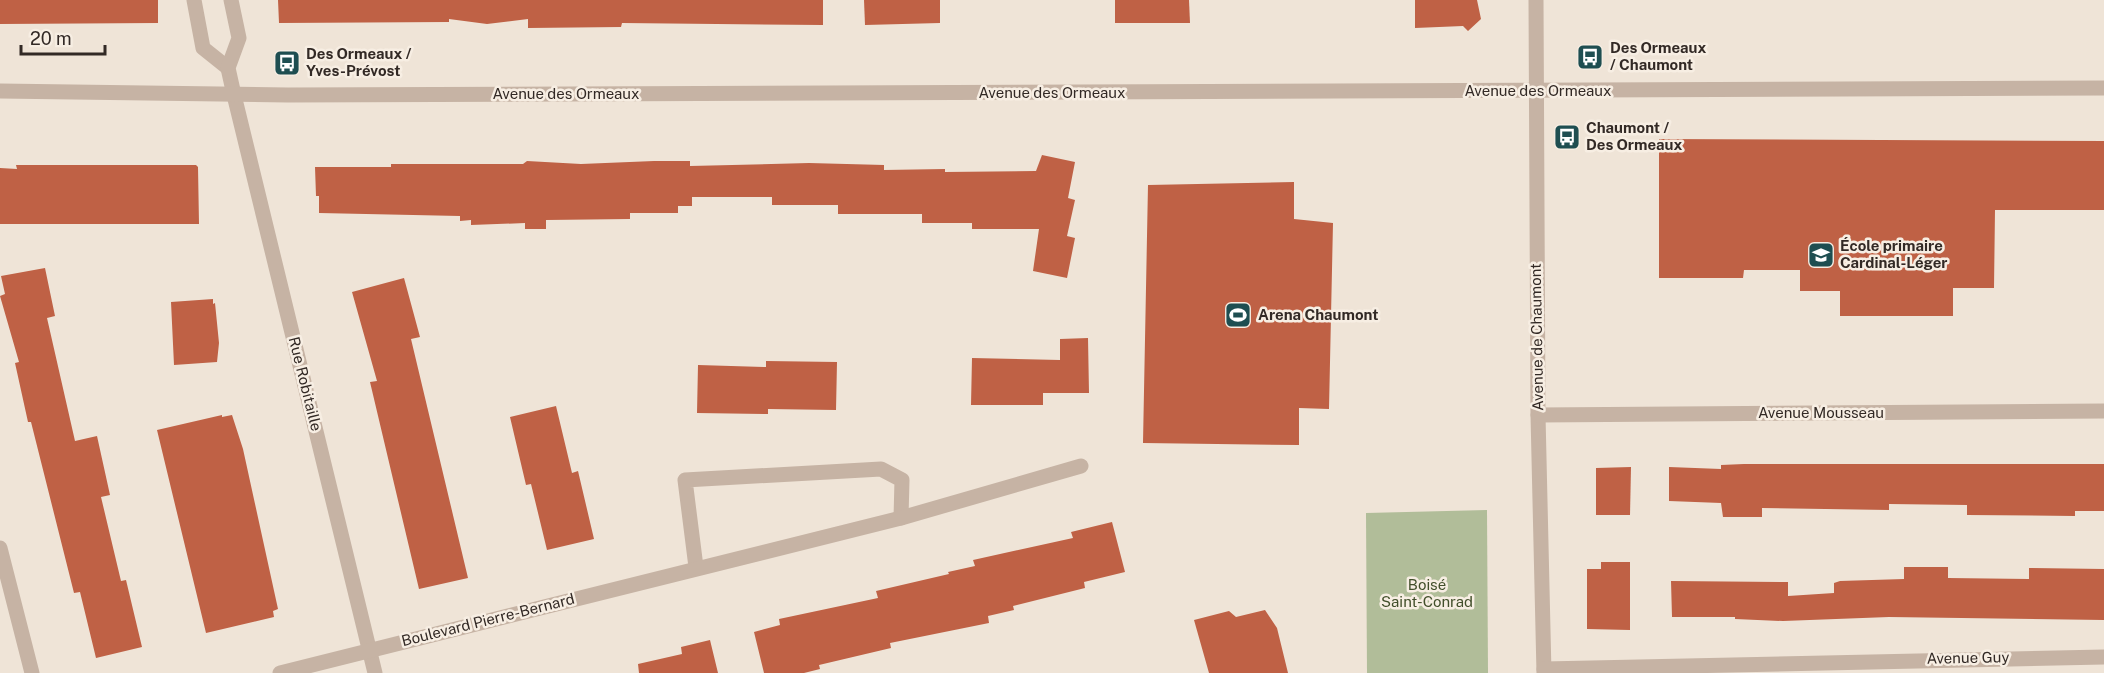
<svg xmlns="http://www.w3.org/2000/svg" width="2104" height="673" font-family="'Public Sans',sans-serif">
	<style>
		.green { fill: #b1bd99 }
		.building { fill: #bf6145 }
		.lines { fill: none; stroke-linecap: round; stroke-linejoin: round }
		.minor { stroke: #c6b3a4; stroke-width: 15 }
		.tertiary { stroke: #c6b3a4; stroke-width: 15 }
		.labels { text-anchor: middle; stroke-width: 5; stroke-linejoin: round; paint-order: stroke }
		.poi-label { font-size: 15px; font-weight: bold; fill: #322925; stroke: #f7eee3; text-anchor: start }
		.street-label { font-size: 15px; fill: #322925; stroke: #f7eee3 }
		.park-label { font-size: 15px; fill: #424f2b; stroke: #f7eee3 }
	</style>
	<rect width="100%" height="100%" fill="#efe4d7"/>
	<polygon class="green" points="1487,510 1488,673 1367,673 1366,513"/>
	<g class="building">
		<polygon points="0,0 158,0 158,23 0,24"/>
		<polygon points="278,0 823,0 823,25 622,23 621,27 528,28 528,19 487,24 449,19 449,22 279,23"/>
		<polygon points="864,0 940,0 940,23 865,25"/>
		<polygon points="1115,0 1189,0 1190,23 1115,23"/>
		<polygon points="1415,0 1477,0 1481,19 1468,31 1463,26 1415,28"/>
		<polygon points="1659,139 2104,141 2104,210 1995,210 1994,288 1953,288 1953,316 1840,316 1840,291 1800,291 1800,270 1744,270 1743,278 1659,278"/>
		<polygon points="1042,155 1075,162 1068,198 1075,200 1067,236 1075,238 1067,278 1033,271 1039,229 972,229 972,223 922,223 922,214 838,214 838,205 772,205 772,197 692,197 692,206 678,206 678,213 630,213 630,219 546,220 546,229 525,229 525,223 471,225 471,220 460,221 460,216 319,213 319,196 316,196 315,167 391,167 391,164 523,164 527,161 581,164 654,161 690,161 690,166 809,163 884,165 884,170 945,169 945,172 1036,171"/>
		<polygon points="16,165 196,165 198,167 199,224 0,224 0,168 17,169"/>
		<polygon points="1294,182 1294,219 1333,223 1329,409 1299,408 1299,445 1143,443 1148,185"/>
		<polygon points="45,268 55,316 47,318 75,441 97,436 110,495 101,497 121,581 126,580 142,647 96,658 80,592 74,593 31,422 28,422 15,363 19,362 0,296 5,294 1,276"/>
		<polygon points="404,278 420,337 411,339 468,578 419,589 370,382 377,381 352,292"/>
		<polygon points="213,299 213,304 215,303 219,343 217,362 174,365 171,302"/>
		<polygon points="1088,338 1089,393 1043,393 1043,405 971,405 972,358 1060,360 1060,339"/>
		<polygon points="766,361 837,362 836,410 768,409 768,414 697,413 698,365 766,367"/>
		<polygon points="556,406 572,473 578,471 594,539 547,550 531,484 526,485 510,417"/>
		<polygon points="222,415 222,417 232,415 243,449 278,609 273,611 274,617 206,633 157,430"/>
		<polygon points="1744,464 2104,464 2104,511 2075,511 2075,516 1967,515 1967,505 1889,504 1889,510 1762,508 1762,517 1723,517 1721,503 1669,501 1669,467 1721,469 1721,465"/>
		<polygon points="1631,467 1630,515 1596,515 1596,468"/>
		<polygon points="1112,522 1125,572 1084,582 1085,588 1013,606 1014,610 988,616 989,623 890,643 891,648 819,665 820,669 804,673 764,673 754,632 780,625 779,619 878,598 876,591 949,574 948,572 975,566 973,560 1073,538 1071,532"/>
		<polygon points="1601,562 1630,562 1630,630 1587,629 1587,569 1601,569"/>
		<polygon points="1904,567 1948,567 1948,578 2029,579 2029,568 2104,569 2104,620 1889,617 1783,621 1735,619 1735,617 1672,617 1671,581 1788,582 1788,596 1834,593 1834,583 1840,581 1904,579"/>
		<polygon points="1265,610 1277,628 1288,673 1209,673 1194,620 1229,611 1236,617"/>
		<polygon points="710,640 718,673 639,673 638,664 682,654 681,647"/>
	</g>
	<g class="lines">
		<g class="minor">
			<polyline points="1536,0 1538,415 1544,673"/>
			<polyline points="234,95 375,673"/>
			<polyline points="1538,415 2104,411"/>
			<polyline points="0,548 32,673"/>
			<polyline points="696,567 685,480 881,469 902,480 901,518"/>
			<polyline points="1544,669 2104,657"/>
			<polyline points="280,673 901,518 1081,466"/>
		</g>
		<g class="tertiary">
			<polyline points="194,0 203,48 228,68"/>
			<polyline points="231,0 239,38 228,68 234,95"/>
			<polyline points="0,91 288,95 2104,88"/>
		</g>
	</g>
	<defs>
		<symbol id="bus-square" viewBox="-11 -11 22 22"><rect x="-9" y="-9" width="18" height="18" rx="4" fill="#1e4e51" stroke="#f7eee3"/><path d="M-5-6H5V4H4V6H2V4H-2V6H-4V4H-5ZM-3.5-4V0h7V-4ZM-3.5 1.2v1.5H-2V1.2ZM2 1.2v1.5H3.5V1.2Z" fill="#fff"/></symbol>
		<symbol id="school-square" viewBox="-11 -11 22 22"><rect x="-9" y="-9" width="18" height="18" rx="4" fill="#1e4e51" stroke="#f7eee3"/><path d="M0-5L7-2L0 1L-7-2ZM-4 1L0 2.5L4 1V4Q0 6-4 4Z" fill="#fff"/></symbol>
		<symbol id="stadium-square" viewBox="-11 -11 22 22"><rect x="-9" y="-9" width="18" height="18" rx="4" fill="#1e4e51" stroke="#f7eee3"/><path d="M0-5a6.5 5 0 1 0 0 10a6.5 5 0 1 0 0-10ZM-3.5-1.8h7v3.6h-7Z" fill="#fff"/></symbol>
	</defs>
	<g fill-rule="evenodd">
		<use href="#bus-square" x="1575" y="42" width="30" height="30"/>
		<use href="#bus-square" x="272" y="48" width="30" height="30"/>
		<use href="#bus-square" x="1552" y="122" width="30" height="30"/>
		<use href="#school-square" x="1806" y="240" width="30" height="30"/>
		<use href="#stadium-square" x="1223" y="300" width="30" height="30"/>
	</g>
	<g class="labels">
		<g class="poi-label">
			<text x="1610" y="53">Des Ormeaux<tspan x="1610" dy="17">/ Chaumont</tspan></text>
			<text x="306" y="59">Des Ormeaux /<tspan x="306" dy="17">Yves-Prévost</tspan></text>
			<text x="1586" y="133">Chaumont /<tspan x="1586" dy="17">Des Ormeaux</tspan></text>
			<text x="1840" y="251">École primaire<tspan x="1840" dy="17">Cardinal-Léger</tspan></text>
			<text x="1258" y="320">Arena Chaumont</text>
		</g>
		<g class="street-label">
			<text x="1538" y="96">Avenue des Ormeaux</text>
			<text x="1052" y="98">Avenue des Ormeaux</text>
			<text x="566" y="99">Avenue des Ormeaux</text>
			<text transform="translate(1537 337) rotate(-91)" y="5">Avenue de Chaumont</text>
			<text transform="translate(305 384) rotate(76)" y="5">Rue Robitaille</text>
			<text x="1821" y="418">Avenue Mousseau</text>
			<text transform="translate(488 620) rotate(-14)" y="5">Boulevard Pierre-Bernard</text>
			<text transform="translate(1968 658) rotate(-1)" y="5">Avenue Guy</text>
		</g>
		<g class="park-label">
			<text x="1427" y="590">Boisé<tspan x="1427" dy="17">Saint-Conrad</tspan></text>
		</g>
	</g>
	<path d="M21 45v9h84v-9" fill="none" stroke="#322925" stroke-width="3"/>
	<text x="30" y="45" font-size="18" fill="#322925" stroke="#f7eee3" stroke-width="4.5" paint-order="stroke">20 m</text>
</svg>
